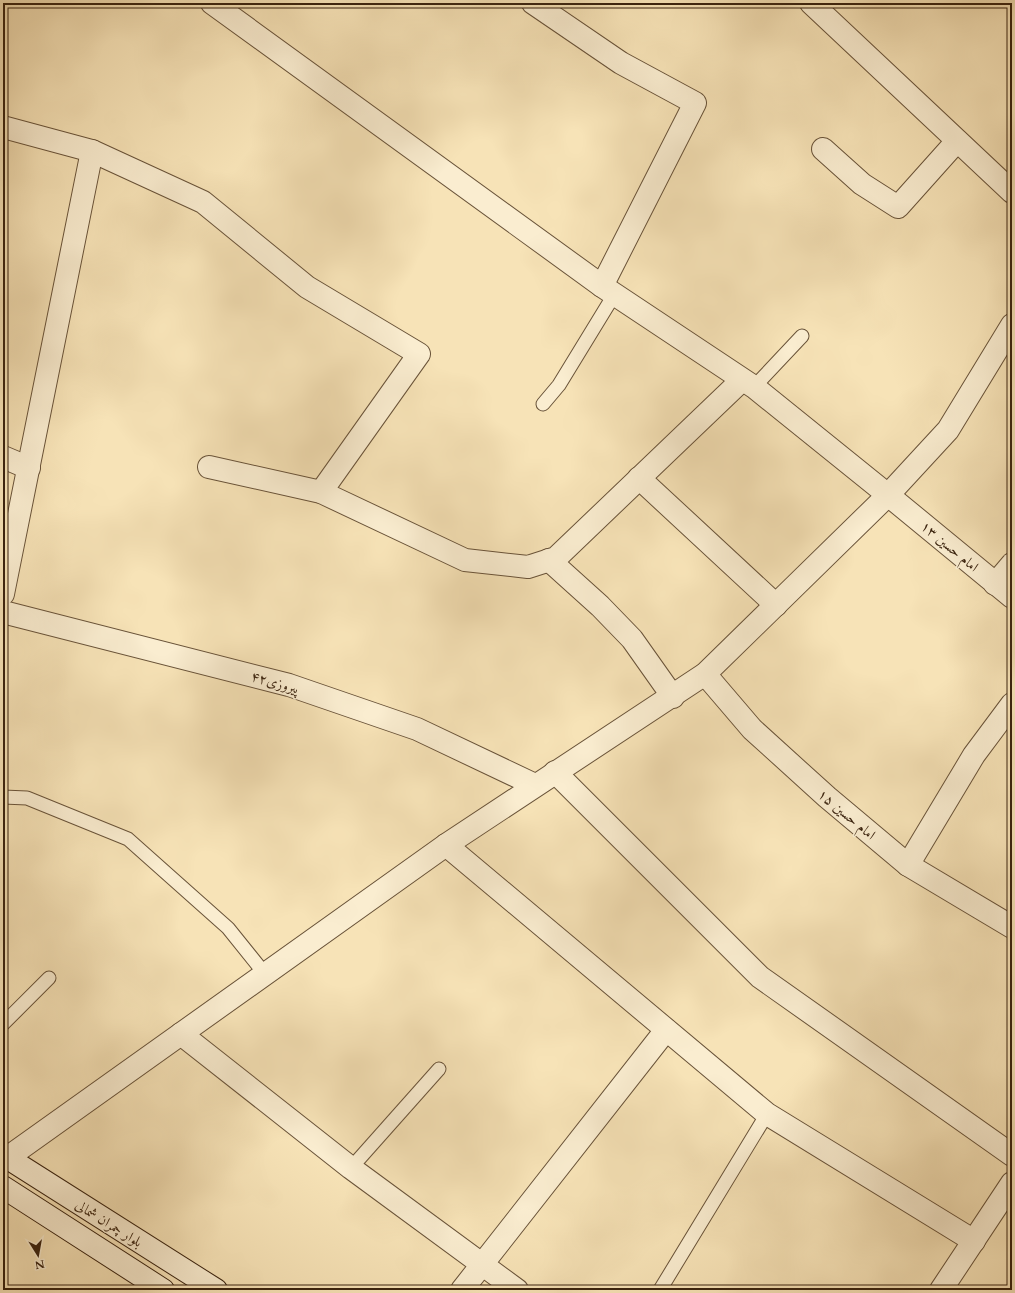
<svg xmlns="http://www.w3.org/2000/svg" width="1015" height="1293" font-family="Cardo,Amiri,serif">
	<style>
		.lines { fill: none; stroke-linecap: round; stroke-linejoin: round }
		.lane-casing { stroke: #695339; stroke-width: 15 }
		.street-casing { stroke: #695339; stroke-width: 24 }
		.secondary-casing { stroke: #3a230f; stroke-width: 24 }
		.lane { stroke: #faedd0; stroke-width: 13 }
		.street { stroke: #faedd0; stroke-width: 22 }
		.secondary { stroke: #faedd0; stroke-width: 22 }
		.labels { text-anchor: middle; stroke-width: 3; stroke-linejoin: round; paint-order: stroke }
		.street-label { font-size: 14px; fill: #3a230f; stroke: #faedd0 }
	</style>
	<rect width="100%" height="100%" fill="#f7e3b7"/>
	<filter id="stains"><feTurbulence type="fractalNoise" baseFrequency=".005" numOctaves="4"/><feColorMatrix values="0 0 0 0 .2 0 0 0 0 .09 0 0 0 0 .02 0 0 0 .5 -.17"/></filter>
	<radialGradient id="worn" r=".72"><stop offset=".6" stop-color="#630" stop-opacity="0"/><stop offset="1" stop-color="#630" stop-opacity=".3"/></radialGradient>
	<g class="lines">
		<defs>
			<g id="lane">
				<polyline points="754,387 802,336"/>
				<polyline points="543,404 559,385 614,295"/>
				<polyline points="3,797 27,798 128,839 228,928 265,974"/>
				<polyline points="3,1024 49,978"/>
				<polyline points="351,1168 439,1069"/>
				<polyline points="660,1290 767,1114"/>
			</g>
			<g id="street">
				<polyline points="212,3 602,286 754,387 888,495 1012,597"/>
				<polyline points="533,3 621,63 695,103 602,286"/>
				<polyline points="811,3 1012,192"/>
				<polyline points="3,127 92,151 203,202 307,287 419,354 321,492"/>
				<polyline points="823,149 862,184 898,207 957,141"/>
				<polyline points="3,457 29,468"/>
				<polyline points="209,467 321,492 465,560 528,567 556,558 742,380"/>
				<polyline points="639,478 776,605"/>
				<polyline points="549,560 600,606 632,639 673,697"/>
				<polyline points="995,584 1012,564"/>
				<polyline points="3,594 92,151"/>
				<polyline points="3,612 289,685 417,729 535,785"/>
				<polyline points="705,674 752,729 827,797 908,865 1012,927"/>
				<polyline points="555,772 760,977 1012,1155"/>
				<polyline points="446,845 767,1114 974,1241"/>
				<polyline points="908,865 974,755 1012,704"/>
				<polyline points="181,1034 351,1168 517,1290"/>
				<polyline points="7,1158 446,845 705,674 888,495 948,430 1012,325"/>
				<polyline points="462,1290 666,1030"/>
				<polyline points="941,1290 1012,1183"/>
			</g>
			<g id="secondary">
				<polyline points="3,1155 216,1290"/>
				<polyline points="3,1187 163,1290"/>
			</g>
		</defs>
		<use href="#lane" class="lane-casing"/>
		<use href="#street" class="street-casing"/>
		<use href="#secondary" class="secondary-casing"/>
		<use href="#lane" class="lane"/>
		<use href="#street" class="street"/>
		<use href="#secondary" class="secondary"/>
	</g>
	<g class="labels">
		<g class="street-label">
			<text transform="translate(950 546) rotate(40)" y="5">امام حسین ۱۳</text>
			<text transform="translate(275 682) rotate(16)" y="5">پیروزی۴۲</text>
			<text transform="translate(847 814) rotate(40)" y="5">امام حسین ۱۵</text>
			<text transform="translate(109 1223) rotate(32)" y="5">بلوار چمران شمالی</text>
		</g>
	</g>
	<rect width="1015" height="1293" fill="none" stroke="#f7e3b7" stroke-width="16"/>
	<rect x="4" y="4" width="1007" height="1285" fill="none" stroke="#3a230f" stroke-width="2"/>
	<rect x="8" y="8" width="999" height="1277" fill="none" stroke="#3a230f"/>
	<g transform="translate(38 1255) rotate(169)" stroke="#faedd0" stroke-width="3" paint-order="stroke">
	<path d="M0-3L7 15L0 10L-7 15Z" fill="#3a230f"/>
	<text y="-6" font-size="11" font-weight="bold" text-anchor="middle" fill="#3a230f">N</text>
	</g>
	<rect width="100%" height="100%" filter="url(#stains)"/>
	<rect width="100%" height="100%" fill="url(#worn)"/>
</svg>
